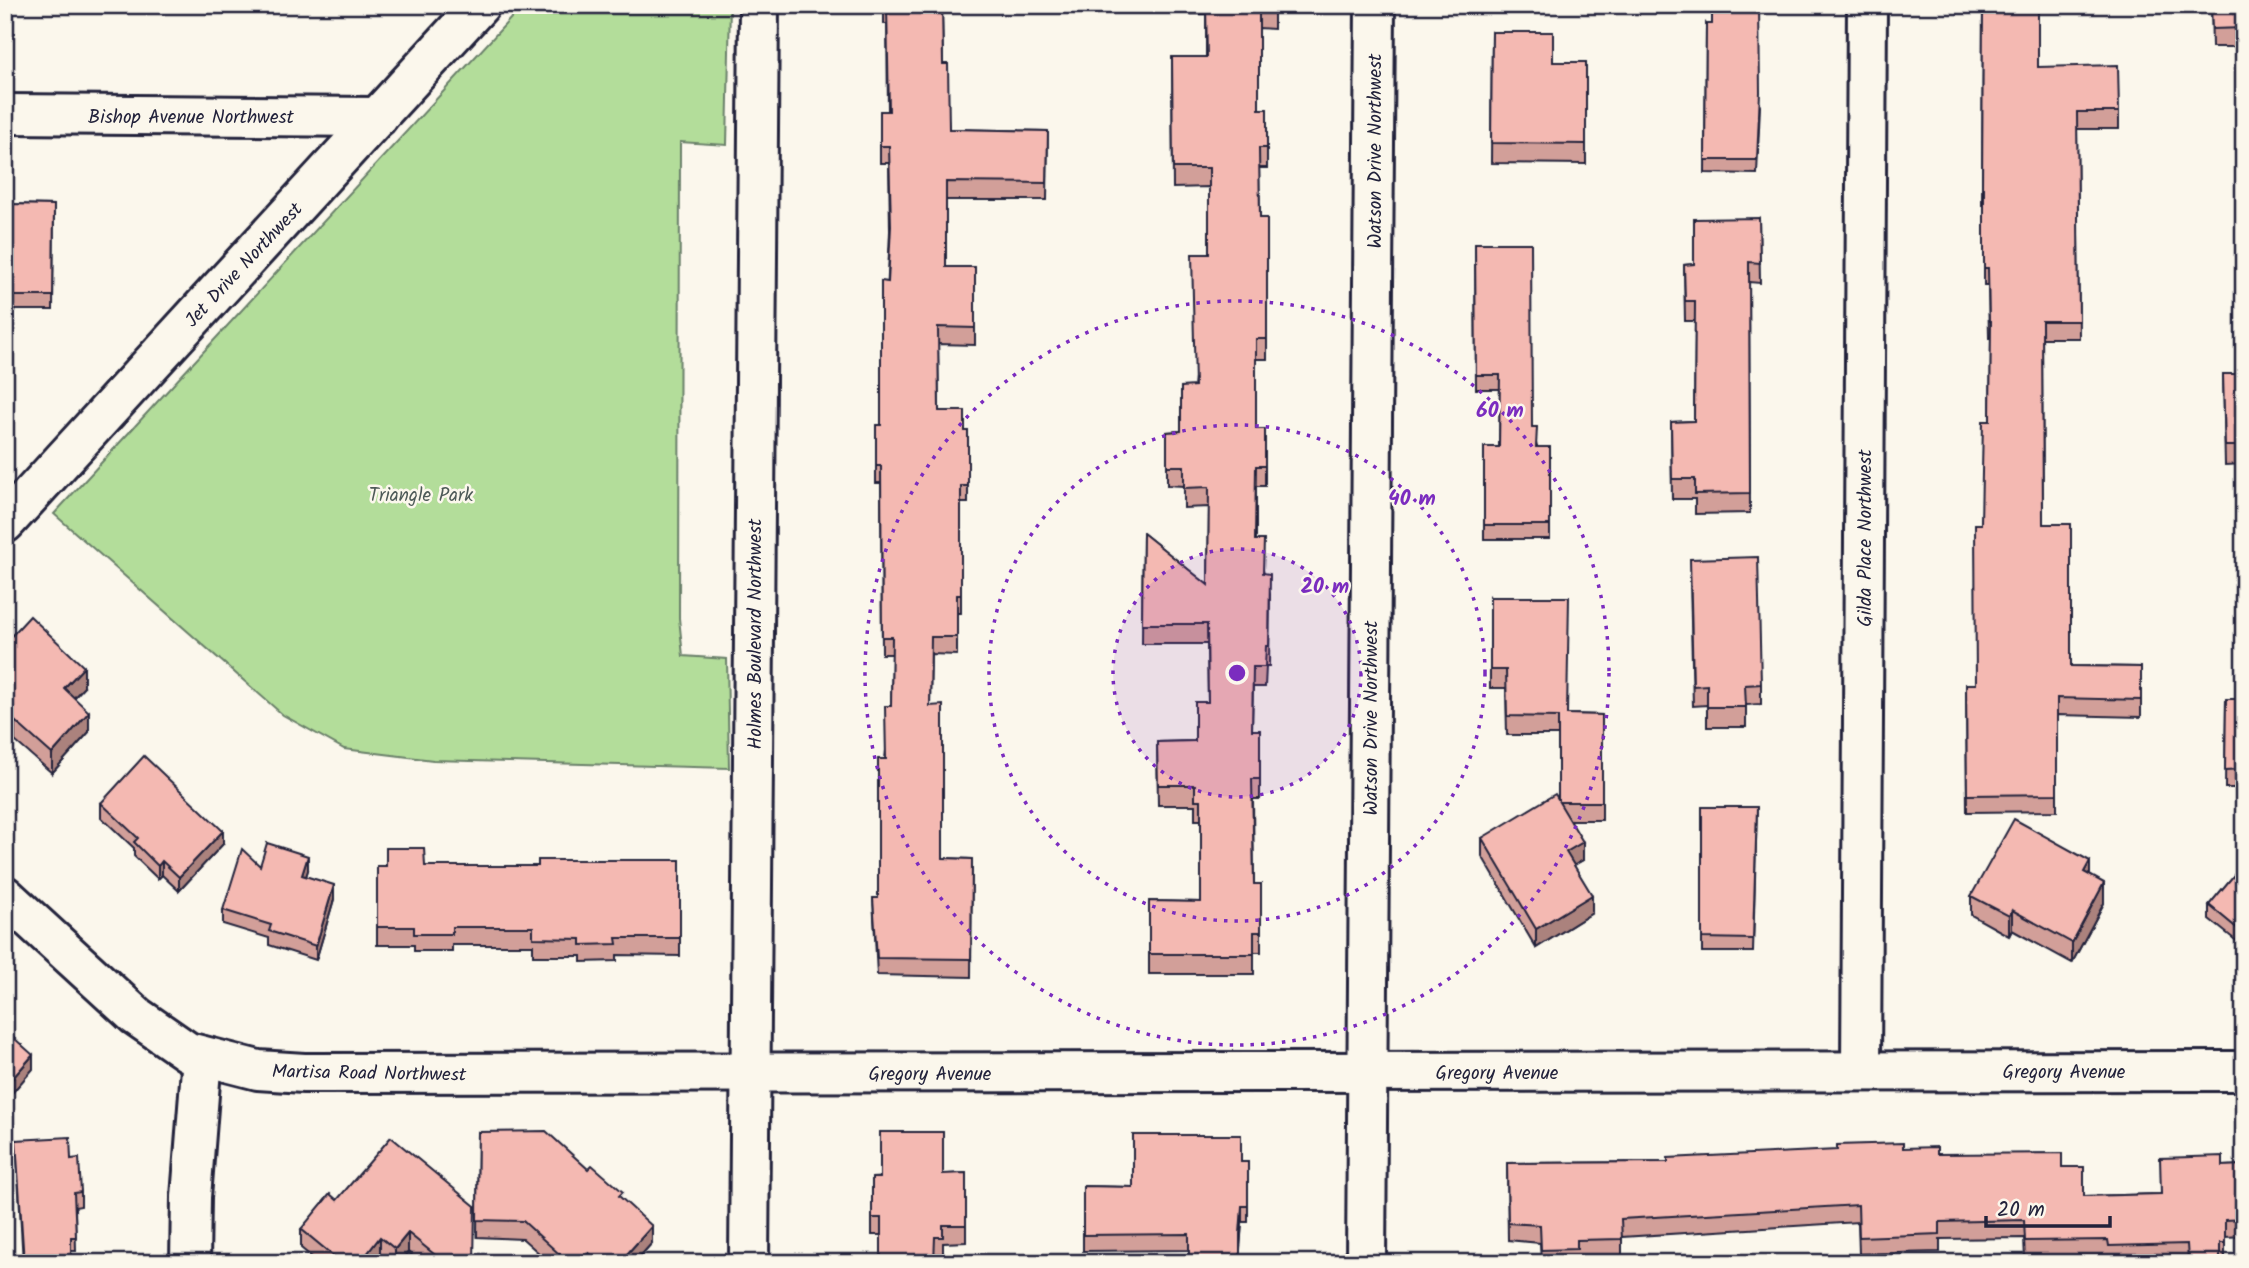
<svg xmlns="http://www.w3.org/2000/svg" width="2249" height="1268" font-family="Kalam,sans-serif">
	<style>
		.green { fill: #b3dd9a; stroke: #6a806a; stroke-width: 2 }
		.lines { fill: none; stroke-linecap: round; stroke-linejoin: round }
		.minor-casing { stroke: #22223b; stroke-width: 44 }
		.minor { stroke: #fbf7ec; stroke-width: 38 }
		.wall { fill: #d29f99; stroke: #22223b; stroke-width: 2 }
		.shaded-wall { fill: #ab827d; stroke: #22223b; stroke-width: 2 }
		.building { fill: #f4b9b2; stroke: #22223b; stroke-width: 2 }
		.ring { fill: none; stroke: #7b2cbf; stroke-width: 3.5; stroke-dasharray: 3.5 7 }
		.labels { text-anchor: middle; stroke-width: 5; stroke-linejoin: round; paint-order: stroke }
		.street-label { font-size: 19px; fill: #22223b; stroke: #fbf7ec }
		.park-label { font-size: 19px; fill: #4e5a58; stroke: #fbf7ec }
		.centre { fill: #7b2cbf; stroke: #fbf7ec; stroke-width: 3.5 }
		.ring-label { font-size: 21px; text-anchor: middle; font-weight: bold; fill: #7b2cbf; stroke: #fbf7ec; stroke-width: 5; stroke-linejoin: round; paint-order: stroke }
	</style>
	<rect width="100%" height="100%" fill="#fbf7ec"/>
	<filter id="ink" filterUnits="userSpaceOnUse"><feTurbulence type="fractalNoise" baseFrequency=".0143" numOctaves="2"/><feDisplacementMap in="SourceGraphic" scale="14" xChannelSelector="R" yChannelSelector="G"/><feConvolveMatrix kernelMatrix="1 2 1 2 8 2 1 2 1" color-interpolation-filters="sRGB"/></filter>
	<g filter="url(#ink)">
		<polygon class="green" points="523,5 730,5 727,145 680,142 679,618 683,656 727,659 729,768 433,760 344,749 283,715 54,514"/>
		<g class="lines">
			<defs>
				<g id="minor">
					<polyline points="5,114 378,117"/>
					<polyline points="5,523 480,5"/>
					<polyline points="5,896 136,1016 188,1052 258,1070 304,1073 2244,1071"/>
					<polyline points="1861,1071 1867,5"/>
					<polyline points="190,1263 191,1197 202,1056"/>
					<polyline points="749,1263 759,5"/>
					<polyline points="1366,1263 1375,5"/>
				</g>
			</defs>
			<use href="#minor" class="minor-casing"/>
			<use href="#minor" class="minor"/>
		</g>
		<g class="wall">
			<polygon points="884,5 942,5 943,64 949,129 1048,131 1047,200 946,200 946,267 975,267 975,345 938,344 939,411 965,431 968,431 968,503 961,503 961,613 957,613 957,655 931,654 930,706 943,858 972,859 971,977 877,975 873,898 878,898 885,759 891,706 892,654 882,654 881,483 876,483 876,425 881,425 890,231 889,163 880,163 880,111 888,111 887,24 884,24"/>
			<polygon points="1183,5 1274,5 1274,29 1259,28 1259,109 1267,109 1267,168 1259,168 1260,218 1267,218 1267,359 1256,359 1256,429 1265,429 1265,486 1256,486 1256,540 1264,574 1270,594 1269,666 1266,666 1265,687 1253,687 1252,730 1260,730 1260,799 1253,799 1254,884 1261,884 1261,952 1254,952 1254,974 1149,974 1149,901 1201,902 1201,820 1195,820 1195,805 1158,805 1157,742 1195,741 1208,702 1207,644 1142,644 1143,533 1208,585 1209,507 1184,508 1184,486 1167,485 1167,432 1181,431 1194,386 1209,254 1209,187 1173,188 1172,57 1206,57 1206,14 1184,14"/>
			<polygon points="1983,5 2038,67 2119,112 2119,129 2077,129 2079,338 2042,338 2043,524 2071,666 2141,667 2141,717 2057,715 2057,811 1967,812 1966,684 1976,684 1981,524 1990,421 1991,338 1989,338 1988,285 1984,285 1984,205 1982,205"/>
			<polygon points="2211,5 2244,5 2244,47 2212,47"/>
			<polygon points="1706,24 1760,106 1757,174 1705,173"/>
			<polygon points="1492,32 1553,62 1586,62 1586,164 1491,163"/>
			<polygon points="5,204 54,205 53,310 5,310"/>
			<polygon points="1759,218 1760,283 1749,282 1750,513 1695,514 1695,499 1672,499 1671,422 1694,421 1695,321 1685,321 1684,265 1694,264"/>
			<polygon points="2239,242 2244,242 2244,295 2238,295"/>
			<polygon points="1475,243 1532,427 1537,447 1550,447 1550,539 1484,539 1484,447 1499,447 1500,389 1476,389"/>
			<polygon points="2223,374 2244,374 2244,464 2225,465"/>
			<polygon points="1690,579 1761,684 1761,704 1746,705 1746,727 1707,727 1707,705 1693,706"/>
			<polygon points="1490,597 1567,714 1602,715 1602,820 1570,820 1583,860 1574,865 1592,913 1536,948 1482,856 1482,838 1558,799 1558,735 1507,735 1506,688 1490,688"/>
			<polygon points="5,643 84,687 74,698 89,732 52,773 15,741 13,743 5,736"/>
			<polygon points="2226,699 2244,699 2244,788 2225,788"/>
			<polygon points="101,803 223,844 179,891 162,875 158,879 134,856 134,848 101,817"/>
			<polygon points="1702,807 1757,807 1753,952 1702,952"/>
			<polygon points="680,860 680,956 617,955 617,961 581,962 581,956 533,956 533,945 452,945 452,951 414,951 414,945 377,945 377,866 538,866"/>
			<polygon points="2244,863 2244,947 2209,919 2209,905"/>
			<polygon points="260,866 308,870 306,876 334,899 316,960 269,945 269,938 223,924 223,910"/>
			<polygon points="2090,876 2104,903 2072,963 2012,930 2009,936 1971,915 1971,896"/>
			<polygon points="478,1132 623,1200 652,1243 634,1263 550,1263 523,1239 477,1237"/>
			<polygon points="16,1140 71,1159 81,1192 81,1206 75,1207 76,1251 71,1251 71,1263 23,1263"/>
			<polygon points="1903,1148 1937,1154 2062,1167 2084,1196 2160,1194 2223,1166 2244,1165 2244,1236 2225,1237 2225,1260 2220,1260 2220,1263 2187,1263 2187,1261 2109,1263 2108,1257 2025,1259 2024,1238 1940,1239 1940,1252 1859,1254 1858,1222 1622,1237 1622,1256 1577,1258 1577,1263 1541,1263 1540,1243 1508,1240 1507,1163 1668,1162"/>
			<polygon points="1241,1162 1248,1162 1248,1222 1242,1222 1240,1247 1189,1250 1083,1251 1083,1186 1133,1187"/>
			<polygon points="966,1173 966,1242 943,1243 943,1255 935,1255 881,1235 872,1235 872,1178"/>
			<polygon points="337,1200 475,1263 421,1263 408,1252 400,1263 388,1263 380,1257 376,1263 319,1263 301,1248 301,1229"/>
		</g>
		<g class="shaded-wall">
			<polygon points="84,667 84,687 64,708 64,688"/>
			<polygon points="89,712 89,732 52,773 52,754"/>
			<polygon points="15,721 15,741 13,743 13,723"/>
			<polygon points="223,831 223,844 179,891 179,877"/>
			<polygon points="1583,842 1583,860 1566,870 1566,852"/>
			<polygon points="308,856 308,870 302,889 302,875"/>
			<polygon points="162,861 162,875 158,879 158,866"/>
			<polygon points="2090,861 2090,881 2084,872"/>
			<polygon points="2104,883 2104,903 2072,963 2072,943"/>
			<polygon points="334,885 334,899 316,960 316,946"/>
			<polygon points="1592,895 1592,913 1536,948 1536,929"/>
			<polygon points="2012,910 2012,930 2009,936 2009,916"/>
			<polygon points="33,1055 33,1069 5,1101 5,1087"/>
			<polygon points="1242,1206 1242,1222 1240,1250 1240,1234"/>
			<polygon points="652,1226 652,1243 634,1263 619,1263"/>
			<polygon points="408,1233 408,1252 400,1263 395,1263 395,1249"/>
			<polygon points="380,1237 380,1257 376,1263 360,1263"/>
			<polygon points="589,1253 589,1263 579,1263"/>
		</g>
		<g class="building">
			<polygon points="884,5 942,5 943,64 948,64 949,129 1048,131 1047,183 946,182 946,267 975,267 975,328 938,327 939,411 965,411 965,431 968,431 968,486 961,486 961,595 957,595 957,637 931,637 930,706 943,705 943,858 972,859 971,959 877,958 873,898 878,898 878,759 886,759 885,706 891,706 892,637 882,637 881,466 876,466 876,425 881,425 881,281 888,282 891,226 889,146 880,146 880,111 889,111 887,6 884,6"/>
			<polygon points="1206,5 1274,5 1274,9 1259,8 1259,109 1267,109 1267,148 1259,148 1260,218 1267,218 1267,339 1256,339 1256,429 1265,429 1265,466 1256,466 1255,540 1264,540 1263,573 1270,574 1269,646 1266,646 1265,667 1253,667 1252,730 1260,730 1260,779 1252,779 1254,884 1261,884 1261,932 1254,932 1254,954 1149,954 1149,901 1201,902 1201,800 1195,800 1195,785 1158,785 1157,742 1195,741 1195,702 1208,702 1207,624 1142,624 1143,533 1208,585 1209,487 1184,488 1184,466 1167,466 1167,432 1181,431 1181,387 1195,386 1192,254 1209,254 1209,168 1173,168 1172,57 1207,57"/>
			<polygon points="1712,5 1759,5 1760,92 1757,160 1705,160 1706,24 1712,24"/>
			<polygon points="1983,5 2038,5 2038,67 2118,65 2119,112 2077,112 2079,321 2042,321 2043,524 2071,524 2071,666 2141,667 2141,700 2057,698 2057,794 1967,795 1966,684 1976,684 1975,524 1981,524 1983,421 1990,421 1991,321 1989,321 1988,268 1984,268 1984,188 1982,188"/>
			<polygon points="2211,5 2244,5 2244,28 2212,29"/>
			<polygon points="1492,32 1553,32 1553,62 1586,62 1586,144 1491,143"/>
			<polygon points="5,204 54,205 53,296 5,296"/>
			<polygon points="1759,218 1760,263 1749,262 1750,493 1695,494 1695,479 1672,479 1671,422 1694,421 1695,301 1685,301 1684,265 1694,264 1694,219"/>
			<polygon points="2239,242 2244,242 2244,277 2238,277"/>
			<polygon points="1475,243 1531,243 1532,427 1537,427 1536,447 1550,447 1550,525 1484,525 1484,447 1499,447 1500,375 1476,375"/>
			<polygon points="2223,374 2244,374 2244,446 2225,446"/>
			<polygon points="1758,557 1761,684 1745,685 1746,707 1707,707 1707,685 1693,686 1690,559"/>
			<rect x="2243" y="573" width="1" height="36"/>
			<polygon points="1490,597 1569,597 1567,714 1602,715 1602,802 1559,802 1583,842 1566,852 1592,895 1536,929 1482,838 1555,794 1558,799 1558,717 1507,716 1506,670 1490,670"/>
			<polygon points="30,616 84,667 64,688 89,712 52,754 15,721 13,723 5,716 5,643"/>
			<polygon points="2226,699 2244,699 2244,769 2225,770"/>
			<polygon points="144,756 223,831 179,877 162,861 158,866 134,842 138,838 101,803"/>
			<polygon points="1702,807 1757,807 1753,939 1702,938"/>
			<polygon points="2014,819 2090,861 2084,872 2104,883 2072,943 2012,910 2009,916 1971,896"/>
			<polygon points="267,843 308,856 302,875 334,885 316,946 269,931 271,925 223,910 242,849 260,866"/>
			<polygon points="386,848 424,848 425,866 538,866 538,860 680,860 680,938 616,938 617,944 581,945 581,939 533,938 533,927 452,927 452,934 414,934 414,927 377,927 377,866 386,866"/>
			<polygon points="2244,863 2244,934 2209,905"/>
			<polygon points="5,1030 33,1055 5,1087"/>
			<polygon points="546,1131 588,1169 592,1165 623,1192 619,1196 652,1226 619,1263 600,1263 589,1253 579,1263 569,1263 523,1221 477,1220 478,1132"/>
			<polygon points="880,1132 943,1132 943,1174 966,1173 966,1225 943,1225 943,1237 935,1237 934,1263 881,1263 881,1218 872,1218 872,1178 880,1178"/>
			<polygon points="1133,1135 1241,1135 1241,1162 1248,1162 1248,1206 1242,1206 1240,1234 1240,1263 1189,1263 1189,1234 1083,1235 1083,1186 1133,1187"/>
			<polygon points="70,1137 71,1159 79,1158 81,1192 74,1193 76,1237 71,1237 71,1263 24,1263 16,1140"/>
			<polygon points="391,1137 475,1206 474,1263 445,1263 408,1233 395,1249 380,1237 360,1263 342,1263 301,1229 330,1194 337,1200"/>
			<polygon points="1903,1143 1903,1148 1937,1147 1937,1154 2062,1153 2062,1167 2084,1167 2084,1196 2161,1194 2160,1158 2223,1156 2223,1166 2244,1165 2244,1219 2225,1220 2225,1243 2220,1243 2220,1259 2188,1260 2187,1244 2109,1246 2108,1240 2025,1241 2024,1220 1940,1222 1940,1234 1859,1237 1858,1205 1621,1219 1622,1239 1577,1240 1577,1249 1541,1250 1540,1225 1508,1223 1507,1163 1668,1162 1668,1158 1837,1150 1837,1145"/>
		</g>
	</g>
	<circle cx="1237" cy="673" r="124" fill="#7b2cbf" fill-opacity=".12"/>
	<g class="ring">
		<circle cx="1237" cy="673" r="124"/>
		<circle cx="1237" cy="673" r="248"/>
		<circle cx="1237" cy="673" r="372"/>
	</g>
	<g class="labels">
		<g class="street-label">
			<text x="191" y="123">Bishop Avenue Northwest</text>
			<text transform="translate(1374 151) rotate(-90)" y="7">Watson Drive Northwest</text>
			<text transform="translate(243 264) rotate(-47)" y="7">Jet Drive Northwest</text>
			<text transform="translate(1864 538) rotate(-90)" y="7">Gilda Place Northwest</text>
			<text transform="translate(754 634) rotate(-90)" y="7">Holmes Boulevard Northwest</text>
			<text transform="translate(1370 718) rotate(-90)" y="7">Watson Drive Northwest</text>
			<text x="2064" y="1078">Gregory Avenue</text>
			<text transform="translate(369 1072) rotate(1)" y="7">Martisa Road Northwest</text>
			<text x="1497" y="1079">Gregory Avenue</text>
			<text x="930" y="1080">Gregory Avenue</text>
		</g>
		<g class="park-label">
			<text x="421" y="501">Triangle Park</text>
		</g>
	</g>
	<circle cx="1237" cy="673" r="10" class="centre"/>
	<g class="ring-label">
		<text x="1500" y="417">60 m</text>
		<text x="1412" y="505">40 m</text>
		<text x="1325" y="593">20 m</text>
	</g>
	<rect width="2249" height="1268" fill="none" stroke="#fbf7ec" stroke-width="28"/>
	<rect x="14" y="14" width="2221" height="1240" fill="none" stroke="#22223b" stroke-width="2.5" filter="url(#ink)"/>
	<path d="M1986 1216v10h124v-10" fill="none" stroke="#22223b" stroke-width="3.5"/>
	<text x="1997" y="1216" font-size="21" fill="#22223b" stroke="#fbf7ec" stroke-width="5" paint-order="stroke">20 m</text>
</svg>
